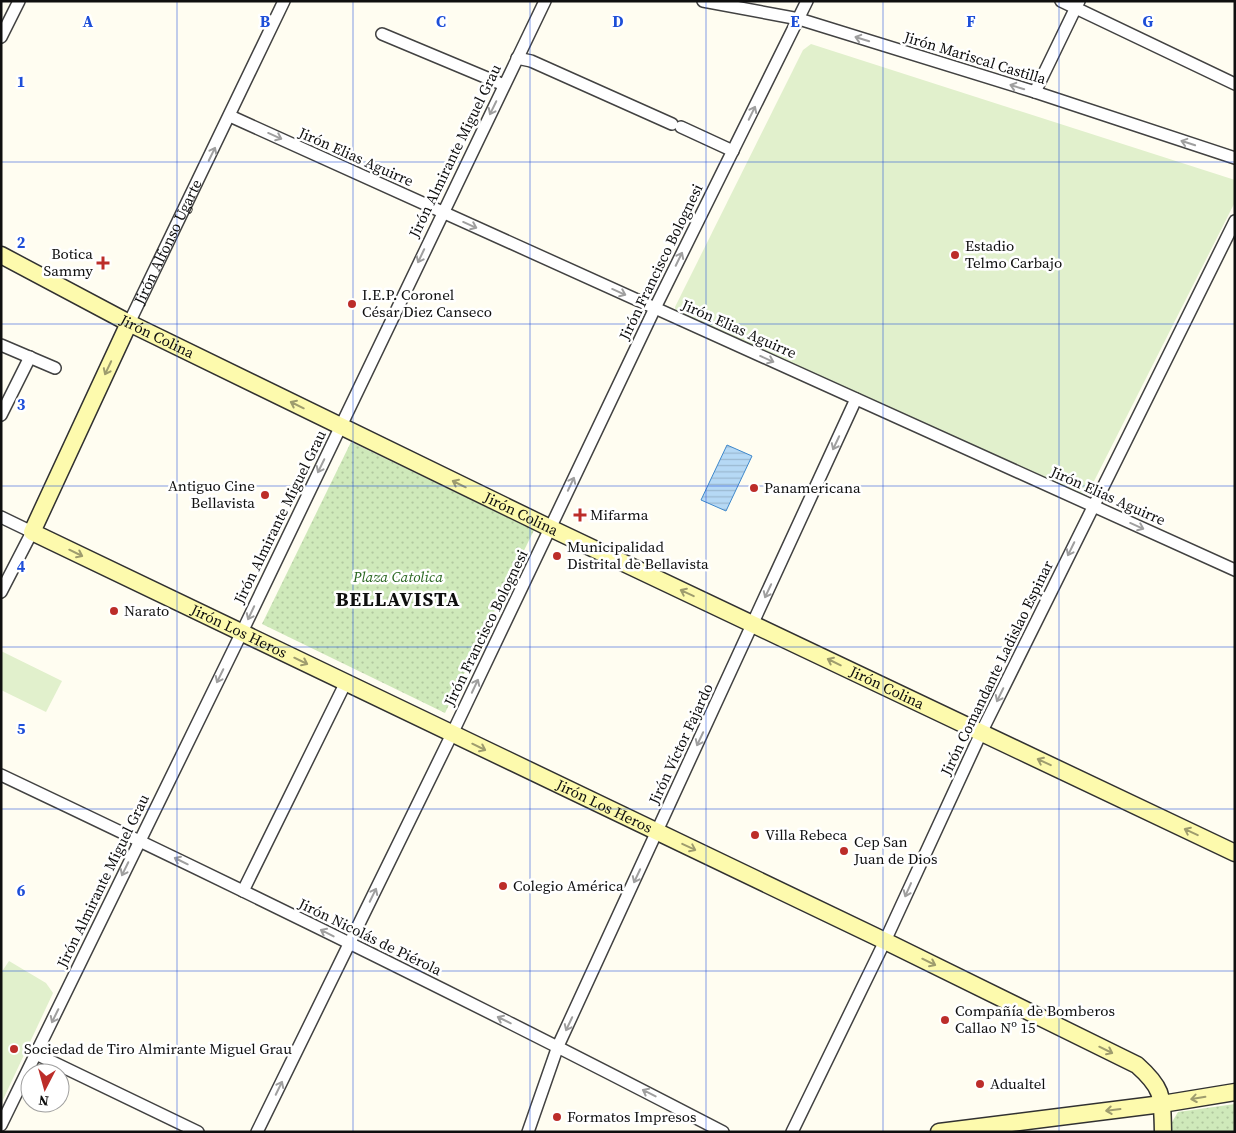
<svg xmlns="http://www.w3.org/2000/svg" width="1236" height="1133" font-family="'Source Serif 4',serif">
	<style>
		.park { fill: url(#park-dots) }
		.pitch { fill: #e1f0cc }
		.water { fill: url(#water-rules); stroke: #3f88cb }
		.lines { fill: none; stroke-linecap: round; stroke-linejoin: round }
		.street-casing { stroke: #424242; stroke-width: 14 }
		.secondary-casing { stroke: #313131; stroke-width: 19 }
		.street { stroke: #fff; stroke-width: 11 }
		.secondary { stroke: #fdfaad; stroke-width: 16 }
		.oneway { stroke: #9f9f9f }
		.oneway2 { stroke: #9e9c6e }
		.grid { fill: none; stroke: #1d4ed8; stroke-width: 1; stroke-opacity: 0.55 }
		.poi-dot { fill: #bc2d29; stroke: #fff; stroke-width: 2 }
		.labels { text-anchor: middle; stroke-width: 5; stroke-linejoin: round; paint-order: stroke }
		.street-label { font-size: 15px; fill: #0f0f0f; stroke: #fff }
		.poi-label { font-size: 15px; fill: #0f0f0f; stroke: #fff; text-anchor: start }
		.park-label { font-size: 15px; font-style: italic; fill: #296620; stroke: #fff }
		.district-label { font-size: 20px; font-weight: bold; letter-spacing: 1px; fill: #0f0f0f; stroke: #fff }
		.grid-label { font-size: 16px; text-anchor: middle; font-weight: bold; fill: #1d4ed8; stroke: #fff; stroke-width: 5; stroke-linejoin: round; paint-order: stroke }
	</style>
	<defs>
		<pattern id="park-dots" width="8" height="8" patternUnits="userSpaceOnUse" patternTransform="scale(1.25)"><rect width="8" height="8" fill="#cfe9ba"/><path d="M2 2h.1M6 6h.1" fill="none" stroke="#b1c79f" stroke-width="1.8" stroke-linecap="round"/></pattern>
		<pattern id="water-rules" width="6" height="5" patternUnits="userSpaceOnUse" patternTransform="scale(1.25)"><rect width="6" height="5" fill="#b6d9f5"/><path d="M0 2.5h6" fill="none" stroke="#9bb9d1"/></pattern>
	</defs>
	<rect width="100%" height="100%" fill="#fffdf1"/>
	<g class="park">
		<polygon points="351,442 534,530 445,713 262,624"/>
		<polygon points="1235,1104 1235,1132 1172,1132 1172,1122 1178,1112"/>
	</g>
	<g class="pitch">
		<polygon points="811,44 1235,180 1235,202 1086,497 676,314 675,307 803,50"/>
		<polygon points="1,651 62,681 46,712 1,690"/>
		<polygon points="9,961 46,983 53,993 1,1104 1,973"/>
	</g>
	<polygon class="water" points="727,445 752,456 726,511 701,500"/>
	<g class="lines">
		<defs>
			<g id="street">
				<polyline points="703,1 799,19 1035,92 1235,158"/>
				<polyline points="1061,1 1235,84"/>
				<polyline points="382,34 504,85"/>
				<polyline points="1,37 19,1"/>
				<polyline points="517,58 531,61 672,124"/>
				<polyline points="1035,92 1079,1"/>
				<polyline points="230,116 1235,570"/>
				<polyline points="681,127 733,151"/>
				<path id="s1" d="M 129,323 L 284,1"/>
				<polyline points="1,345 55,368"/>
				<polyline points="1,415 30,357"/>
				<polyline points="1,517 32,532 1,592"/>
				<path d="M 1,775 C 244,890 485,1008 723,1132"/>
				<polyline points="243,891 346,682"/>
				<polyline points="36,1054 198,1132"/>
				<polyline points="1,1125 242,632 545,1"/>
				<polyline points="257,1132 452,734 655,308 807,1"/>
				<polyline points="528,1132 558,1046 856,399"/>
				<polyline points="792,1132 885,941 981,733 1235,221"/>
			</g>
			<g id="secondary">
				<path id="s2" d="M 1,255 L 129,323 L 550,528 L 1235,853"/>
				<path id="s3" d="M 129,323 L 32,532 L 885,941 L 1137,1065 C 1164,1089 1162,1097 1163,1132"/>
				<polyline points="939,1132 1162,1104 1235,1092"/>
			</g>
		</defs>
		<use href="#street" class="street-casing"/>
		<use href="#secondary" class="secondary-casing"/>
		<use href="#street" class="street"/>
		<use href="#secondary" class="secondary"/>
	</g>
	<defs><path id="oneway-shaft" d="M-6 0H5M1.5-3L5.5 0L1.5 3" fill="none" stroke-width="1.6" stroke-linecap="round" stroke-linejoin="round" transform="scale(1.25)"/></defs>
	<g class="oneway">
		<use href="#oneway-shaft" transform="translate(862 39) rotate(-163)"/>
		<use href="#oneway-shaft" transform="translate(1017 87) rotate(-163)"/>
		<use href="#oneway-shaft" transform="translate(493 108) rotate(116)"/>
		<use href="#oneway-shaft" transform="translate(752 113) rotate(-64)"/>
		<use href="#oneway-shaft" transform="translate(275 136) rotate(24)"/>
		<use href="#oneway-shaft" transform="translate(1188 143) rotate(-162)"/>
		<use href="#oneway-shaft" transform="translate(212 154) rotate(-64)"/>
		<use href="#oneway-shaft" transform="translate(470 225) rotate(24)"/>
		<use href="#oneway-shaft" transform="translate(421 256) rotate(115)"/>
		<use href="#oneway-shaft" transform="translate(679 259) rotate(-64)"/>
		<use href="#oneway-shaft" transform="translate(619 292) rotate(24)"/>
		<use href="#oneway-shaft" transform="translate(767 359) rotate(24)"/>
		<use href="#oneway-shaft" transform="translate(836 443) rotate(115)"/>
		<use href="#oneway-shaft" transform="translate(321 466) rotate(116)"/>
		<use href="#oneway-shaft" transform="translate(571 484) rotate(-65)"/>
		<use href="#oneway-shaft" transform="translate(1137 526) rotate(24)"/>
		<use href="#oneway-shaft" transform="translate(1071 549) rotate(116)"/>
		<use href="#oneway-shaft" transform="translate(768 591) rotate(115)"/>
		<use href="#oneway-shaft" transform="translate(251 613) rotate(115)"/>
		<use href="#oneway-shaft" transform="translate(220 676) rotate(116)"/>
		<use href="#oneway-shaft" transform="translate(475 686) rotate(-65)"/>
		<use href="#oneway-shaft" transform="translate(1000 695) rotate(116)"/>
		<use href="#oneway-shaft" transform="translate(700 739) rotate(115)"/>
		<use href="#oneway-shaft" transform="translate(181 861) rotate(-154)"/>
		<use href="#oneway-shaft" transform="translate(125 869) rotate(116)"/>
		<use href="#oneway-shaft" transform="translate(637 876) rotate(115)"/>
		<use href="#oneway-shaft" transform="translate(908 890) rotate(114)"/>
		<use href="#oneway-shaft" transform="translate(373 895) rotate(-64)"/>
		<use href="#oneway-shaft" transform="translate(327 933) rotate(-153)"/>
		<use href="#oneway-shaft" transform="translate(55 1016) rotate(116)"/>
		<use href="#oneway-shaft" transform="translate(504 1020) rotate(-154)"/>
		<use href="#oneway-shaft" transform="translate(569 1024) rotate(115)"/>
		<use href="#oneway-shaft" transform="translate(279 1088) rotate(-64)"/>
		<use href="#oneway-shaft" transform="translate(649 1093) rotate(-153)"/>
	</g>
	<g class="oneway2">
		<use href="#oneway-shaft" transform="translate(108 368) rotate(115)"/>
		<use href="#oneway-shaft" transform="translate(297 405) rotate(-154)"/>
		<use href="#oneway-shaft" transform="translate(459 484) rotate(-154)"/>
		<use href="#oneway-shaft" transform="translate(76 553) rotate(26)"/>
		<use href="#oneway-shaft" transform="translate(687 593) rotate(-155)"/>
		<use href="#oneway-shaft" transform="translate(301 661) rotate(26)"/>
		<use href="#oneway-shaft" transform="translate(834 662) rotate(-154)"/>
		<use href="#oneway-shaft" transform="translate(479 747) rotate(26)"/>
		<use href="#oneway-shaft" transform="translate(1044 762) rotate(-155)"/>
		<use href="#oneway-shaft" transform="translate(1191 832) rotate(-155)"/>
		<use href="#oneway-shaft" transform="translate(689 847) rotate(25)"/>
		<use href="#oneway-shaft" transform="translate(929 962) rotate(26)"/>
		<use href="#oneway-shaft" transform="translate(1106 1050) rotate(26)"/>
		<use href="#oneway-shaft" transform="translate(1198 1098) rotate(171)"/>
		<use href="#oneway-shaft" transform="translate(1113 1110) rotate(173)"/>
	</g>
	<path class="grid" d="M 177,1 L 177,1132M 353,1 L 353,1132M 530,1 L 530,1132M 706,1 L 706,1132M 883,1 L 883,1132M 1059,1 L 1059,1132M 1,162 L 1235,162M 1,324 L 1235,324M 1,486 L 1235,486M 1,647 L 1235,647M 1,809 L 1235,809M 1,971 L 1235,971"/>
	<g class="poi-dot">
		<circle cx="955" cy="255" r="5"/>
		<path d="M100.5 255.5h5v5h5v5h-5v5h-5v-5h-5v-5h5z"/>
		<circle cx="352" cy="304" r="5"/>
		<circle cx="754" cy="488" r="5"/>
		<circle cx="265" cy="495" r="5"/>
		<path d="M577.5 507.5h5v5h5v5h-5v5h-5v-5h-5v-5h5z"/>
		<circle cx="557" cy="556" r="5"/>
		<circle cx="114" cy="611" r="5"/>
		<circle cx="755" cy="835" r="5"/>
		<circle cx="844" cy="851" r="5"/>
		<circle cx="503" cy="886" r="5"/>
		<circle cx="945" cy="1020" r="5"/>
		<circle cx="14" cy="1049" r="5"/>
		<circle cx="980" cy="1084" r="5"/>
		<circle cx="557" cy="1117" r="5"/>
	</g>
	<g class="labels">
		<g class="street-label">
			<text transform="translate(975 58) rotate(17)" y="5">Jirón Mariscal Castilla</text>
			<text transform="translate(455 151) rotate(-64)" y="5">Jirón Almirante Miguel Grau</text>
			<text transform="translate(356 157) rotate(24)" y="5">Jirón Elias Aguirre</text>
			<text dy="5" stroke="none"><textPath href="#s1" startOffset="90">Jirón Alfonso Ugarte</textPath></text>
			<text transform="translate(661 262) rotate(-64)" y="5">Jirón Francisco Bolognesi</text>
			<text transform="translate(739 329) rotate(24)" y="5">Jirón Elias Aguirre</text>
			<text dy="5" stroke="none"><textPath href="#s2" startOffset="176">Jirón Colina</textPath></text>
			<text transform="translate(1108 496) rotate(24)" y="5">Jirón Elias Aguirre</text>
			<text dy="5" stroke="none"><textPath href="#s2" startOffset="581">Jirón Colina</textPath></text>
			<text transform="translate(280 517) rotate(-64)" y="5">Jirón Almirante Miguel Grau</text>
			<text transform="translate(486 628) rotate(-64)" y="5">Jirón Francisco Bolognesi</text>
			<text dy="5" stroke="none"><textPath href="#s3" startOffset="460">Jirón Los Heros</textPath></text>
			<text transform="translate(997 668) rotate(-64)" y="5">Jirón Comandante Ladislao Espinar</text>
			<text dy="5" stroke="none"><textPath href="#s2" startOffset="986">Jirón Colina</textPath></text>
			<text transform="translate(681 744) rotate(-65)" y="5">Jirón Víctor Fajardo</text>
			<text dy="5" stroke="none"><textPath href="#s3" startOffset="865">Jirón Los Heros</textPath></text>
			<text transform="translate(103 881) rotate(-64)" y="5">Jirón Almirante Miguel Grau</text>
			<text transform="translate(370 937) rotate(26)" y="5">Jirón Nicolás de Piérola</text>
		</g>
		<g class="poi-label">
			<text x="965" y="251">Estadio<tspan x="965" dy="17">Telmo Carbajo</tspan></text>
			<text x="93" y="259" text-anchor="end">Botica<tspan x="93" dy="17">Sammy</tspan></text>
			<text x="362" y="300">I.E.P. Coronel<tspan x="362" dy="17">César Diez Canseco</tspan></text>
			<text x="255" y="491" text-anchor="end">Antiguo Cine<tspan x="255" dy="17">Bellavista</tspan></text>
			<text x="764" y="493">Panamericana</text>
			<text x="590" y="520">Mifarma</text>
			<text x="567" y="552">Municipalidad<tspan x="567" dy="17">Distrital de Bellavista</tspan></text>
			<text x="124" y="616">Narato</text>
			<text x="765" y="840">Villa Rebeca</text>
			<text x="854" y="847">Cep San<tspan x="854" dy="17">Juan de Dios</tspan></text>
			<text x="513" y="891">Colegio América</text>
			<text x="955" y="1016">Compañía de Bomberos<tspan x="955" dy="17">Callao Nº 15</tspan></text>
			<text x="24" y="1054">Sociedad de Tiro Almirante Miguel Grau</text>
			<text x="990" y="1089">Adualtel</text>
			<text x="567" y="1122">Formatos Impresos</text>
		</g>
		<g class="park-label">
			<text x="398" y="582">Plaza Catolica</text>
		</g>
		<g class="district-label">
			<text x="398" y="606">BELLAVISTA</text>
		</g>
	</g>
	<g class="grid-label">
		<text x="88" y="27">A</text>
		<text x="265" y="27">B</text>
		<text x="441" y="27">C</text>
		<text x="618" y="27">D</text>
		<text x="795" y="27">E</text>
		<text x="971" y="27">F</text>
		<text x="1148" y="27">G</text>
		<text x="21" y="87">1</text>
		<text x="21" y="248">2</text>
		<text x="21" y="410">3</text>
		<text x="21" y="572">4</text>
		<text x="21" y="734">5</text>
		<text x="21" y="896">6</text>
	</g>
	<rect width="1236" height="1133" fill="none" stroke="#0f0f0f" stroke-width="5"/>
	<g transform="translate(45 1088) rotate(186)"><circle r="24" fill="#ffffff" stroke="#9f9f9f"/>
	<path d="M0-4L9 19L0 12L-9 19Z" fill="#bc2d29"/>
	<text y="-8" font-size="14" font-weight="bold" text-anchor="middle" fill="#0f0f0f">N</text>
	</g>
</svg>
